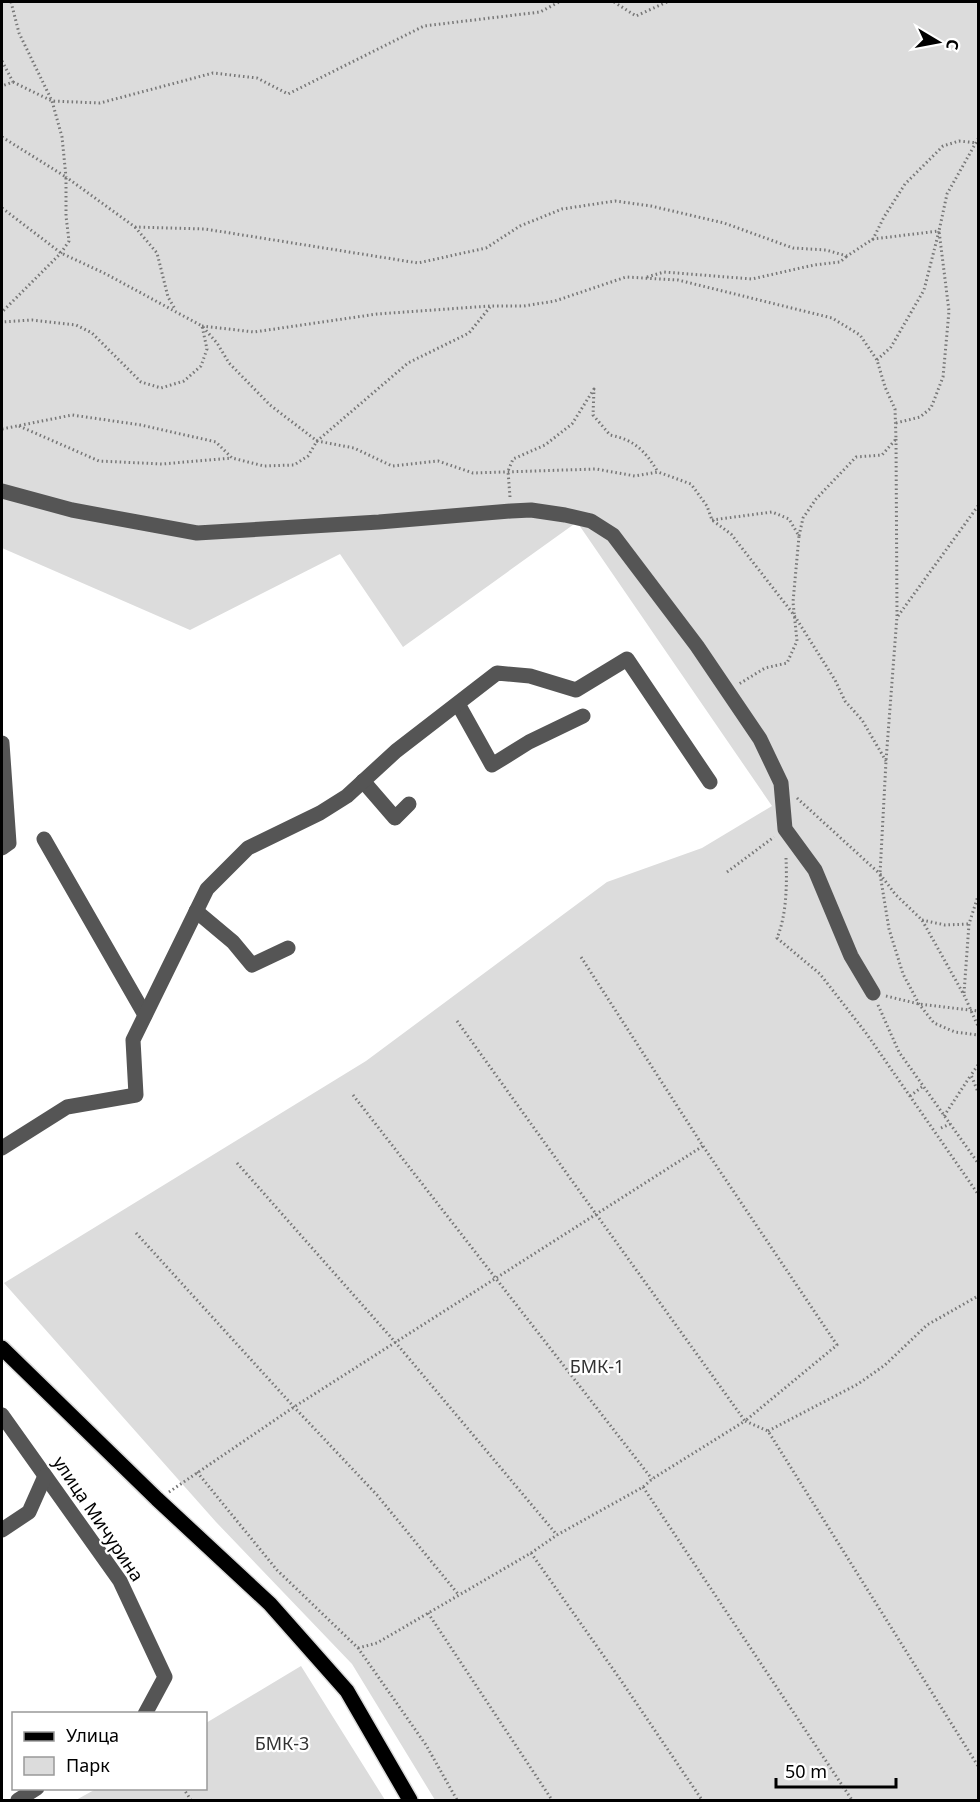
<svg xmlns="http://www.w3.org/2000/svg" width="980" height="1802" font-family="'Noto Sans',sans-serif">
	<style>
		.green { fill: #dcdcdc }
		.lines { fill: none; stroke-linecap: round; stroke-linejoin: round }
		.major-casing { stroke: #dbdbdb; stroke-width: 18 }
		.path { stroke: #777; stroke-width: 3; stroke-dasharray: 1.5 3; stroke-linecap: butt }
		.minor { stroke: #555; stroke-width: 15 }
		.major { stroke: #000; stroke-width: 15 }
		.labels { text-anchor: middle; stroke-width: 4.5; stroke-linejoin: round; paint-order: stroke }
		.park-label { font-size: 18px; fill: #333; stroke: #fff }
		.street-label { font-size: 18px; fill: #000; stroke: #fff }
	</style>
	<rect width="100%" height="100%" fill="#fff"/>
	<g class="green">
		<polygon points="2,2 978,2 978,1800 435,1800 352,1664 216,1522 4,1283 366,1061 607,882 702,848 772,806 577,522 403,647 340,554 190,630 2,548"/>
		<polygon points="301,1666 385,1800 76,1800 96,1789 206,1788 206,1723"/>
	</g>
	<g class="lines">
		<defs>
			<polyline id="major" points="2,1348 157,1499 270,1604 347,1691 410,1800"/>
		</defs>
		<use href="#major" class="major-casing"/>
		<g class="path">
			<polyline points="11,2 19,33 52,101 62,137 66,177 135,227 205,229 418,263 486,248 520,226 562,209 615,201 651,206 724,223 793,248 826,250 847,256 873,239"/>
			<polyline points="614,2 636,16 667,2"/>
			<polyline points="2,61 13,82 2,86"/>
			<polyline points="13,82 52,101 100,103 213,73 257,78 288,94 424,26 540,12 559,2"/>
			<polyline points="2,137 66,177 66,216 69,241 61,253 2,312"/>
			<polyline points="2,208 61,253 106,274 202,326 207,349 201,366 184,381 161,388 141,382 92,333 76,325 32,320 2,322"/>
			<polyline points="135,227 157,253 168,297 175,309"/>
			<polyline points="647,277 664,272 752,279 814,265 840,262 847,256"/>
			<polyline points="202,326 254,332 377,314 490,306 524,306 555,301 626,277 678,280 832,318 860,335 877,360 885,387 895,409 896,439 882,455 856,457 816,499 803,518 799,536"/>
			<polyline points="203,327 217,343 229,363 270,405 317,441 408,363 469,333 490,307"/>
			<polyline points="877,360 891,347 924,290 939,231 873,239 884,217 905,184 943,146 959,141 978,143"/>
			<polyline points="896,423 920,417 931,408 943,377 949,311 939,231 947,194 978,139"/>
			<polyline points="19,426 99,461 162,464 232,458"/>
			<polyline points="2,429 72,415 141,425 216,442 232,458 264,466 294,465 308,456 317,441 354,448 392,466 438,461 473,473 596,469 635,476 658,472 691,484 707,506 712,520 731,534 794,615 835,680 845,701 862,720 886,761"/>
			<polyline points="896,439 897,616 886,761 880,874 889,929 903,974 919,1004 934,1023 955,1032 978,1035"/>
			<path d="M 510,497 L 508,471 L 513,459 L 545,445 L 572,424 L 594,389 L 593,415 L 610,435 C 635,440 645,451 658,472"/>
			<polyline points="712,520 772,512 789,519 799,536 793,602 797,641 787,663 765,668 739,684"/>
			<polyline points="898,616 978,506"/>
			<polyline points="797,798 880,874 895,894 922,920 964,995 978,1026"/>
			<path d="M 786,858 C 787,883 787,914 777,938 L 820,974 L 866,1033 L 978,1194"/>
			<polyline points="727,872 774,837"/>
			<polyline points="922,920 945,925 969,924"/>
			<polyline points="964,993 969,924 978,896"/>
			<polyline points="886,996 919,1004 978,1011"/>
			<polyline points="878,1005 899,1052 978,1163"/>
			<polyline points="457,1021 745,1421 837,1345 703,1146 581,957"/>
			<polyline points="978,1065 971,1075 978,1092"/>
			<polyline points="353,1095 652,1479"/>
			<polyline points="910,1096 922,1087"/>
			<polyline points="944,1116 971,1075"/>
			<polyline points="941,1128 950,1124"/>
			<polyline points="237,1163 396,1343 557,1535"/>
			<polyline points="136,1233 294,1407 377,1495 458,1594"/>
			<polyline points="768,1431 858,1384 885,1365 927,1325 978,1296"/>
			<polyline points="197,1472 277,1570 358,1648 426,1745 457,1800"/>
			<polyline points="643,1487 852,1800"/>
			<polyline points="169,1492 294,1407 703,1146"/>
			<polyline points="531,1553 620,1679 702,1800"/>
			<polyline points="428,1613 552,1800"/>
			<polyline points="358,1648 377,1643 531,1553 557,1535 643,1487 652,1479 745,1421 768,1431 978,1766"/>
			<polyline points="183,1788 191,1800"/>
		</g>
		<g class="minor">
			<polyline points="2,491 72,510 197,533 379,522 511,511 531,510 565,515 591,521 613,535 697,646 760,739 781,783 785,829 815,870 851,956 873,993"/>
			<polyline points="458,704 492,765 529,742 583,716"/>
			<polyline points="2,743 9,843 2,848"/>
			<polyline points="363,781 395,818 409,804"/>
			<polyline points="44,839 145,1015"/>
			<polyline points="196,911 233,942 252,965 288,948"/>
			<polyline points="2,1148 67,1107 136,1095 133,1040 207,889 248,848 320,813 347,796 396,751 497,673 530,676 576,690 627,659 710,782"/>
			<polyline points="2,1415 120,1581 165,1677 145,1714"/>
			<polyline points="2,1530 29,1512 45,1476"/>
			<polyline points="18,1800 37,1788"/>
		</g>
		<use href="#major" class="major"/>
	</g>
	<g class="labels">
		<g class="park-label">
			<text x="597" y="1373">БМК-1</text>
			<text x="282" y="1750">БМК-3</text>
		</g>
		<g class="street-label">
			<text transform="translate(98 1519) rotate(56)" y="6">улица Мичурина</text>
		</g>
	</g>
	<rect width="980" height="1802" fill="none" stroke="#000000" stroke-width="6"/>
	<rect x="12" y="1712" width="195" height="78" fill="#ffffff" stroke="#999999" stroke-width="1.5"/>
	<rect x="24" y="1732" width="30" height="9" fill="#000000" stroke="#999999" stroke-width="1.5"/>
	<text x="66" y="1742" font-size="18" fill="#000000">Улица</text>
	<rect x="24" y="1757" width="30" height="18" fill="#dcdcdc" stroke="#999999" stroke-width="1.5"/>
	<text x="66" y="1772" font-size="18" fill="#000000">Парк</text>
	<g transform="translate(938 42) rotate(100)" stroke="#ffffff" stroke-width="4.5" paint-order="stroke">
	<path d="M0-4.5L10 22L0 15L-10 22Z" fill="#000000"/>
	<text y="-9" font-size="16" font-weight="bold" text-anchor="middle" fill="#000000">С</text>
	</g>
	<path d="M776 1778v9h120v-9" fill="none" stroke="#000000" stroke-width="3"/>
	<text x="785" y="1778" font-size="18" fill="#000000" stroke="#ffffff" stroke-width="4.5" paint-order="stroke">50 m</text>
</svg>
